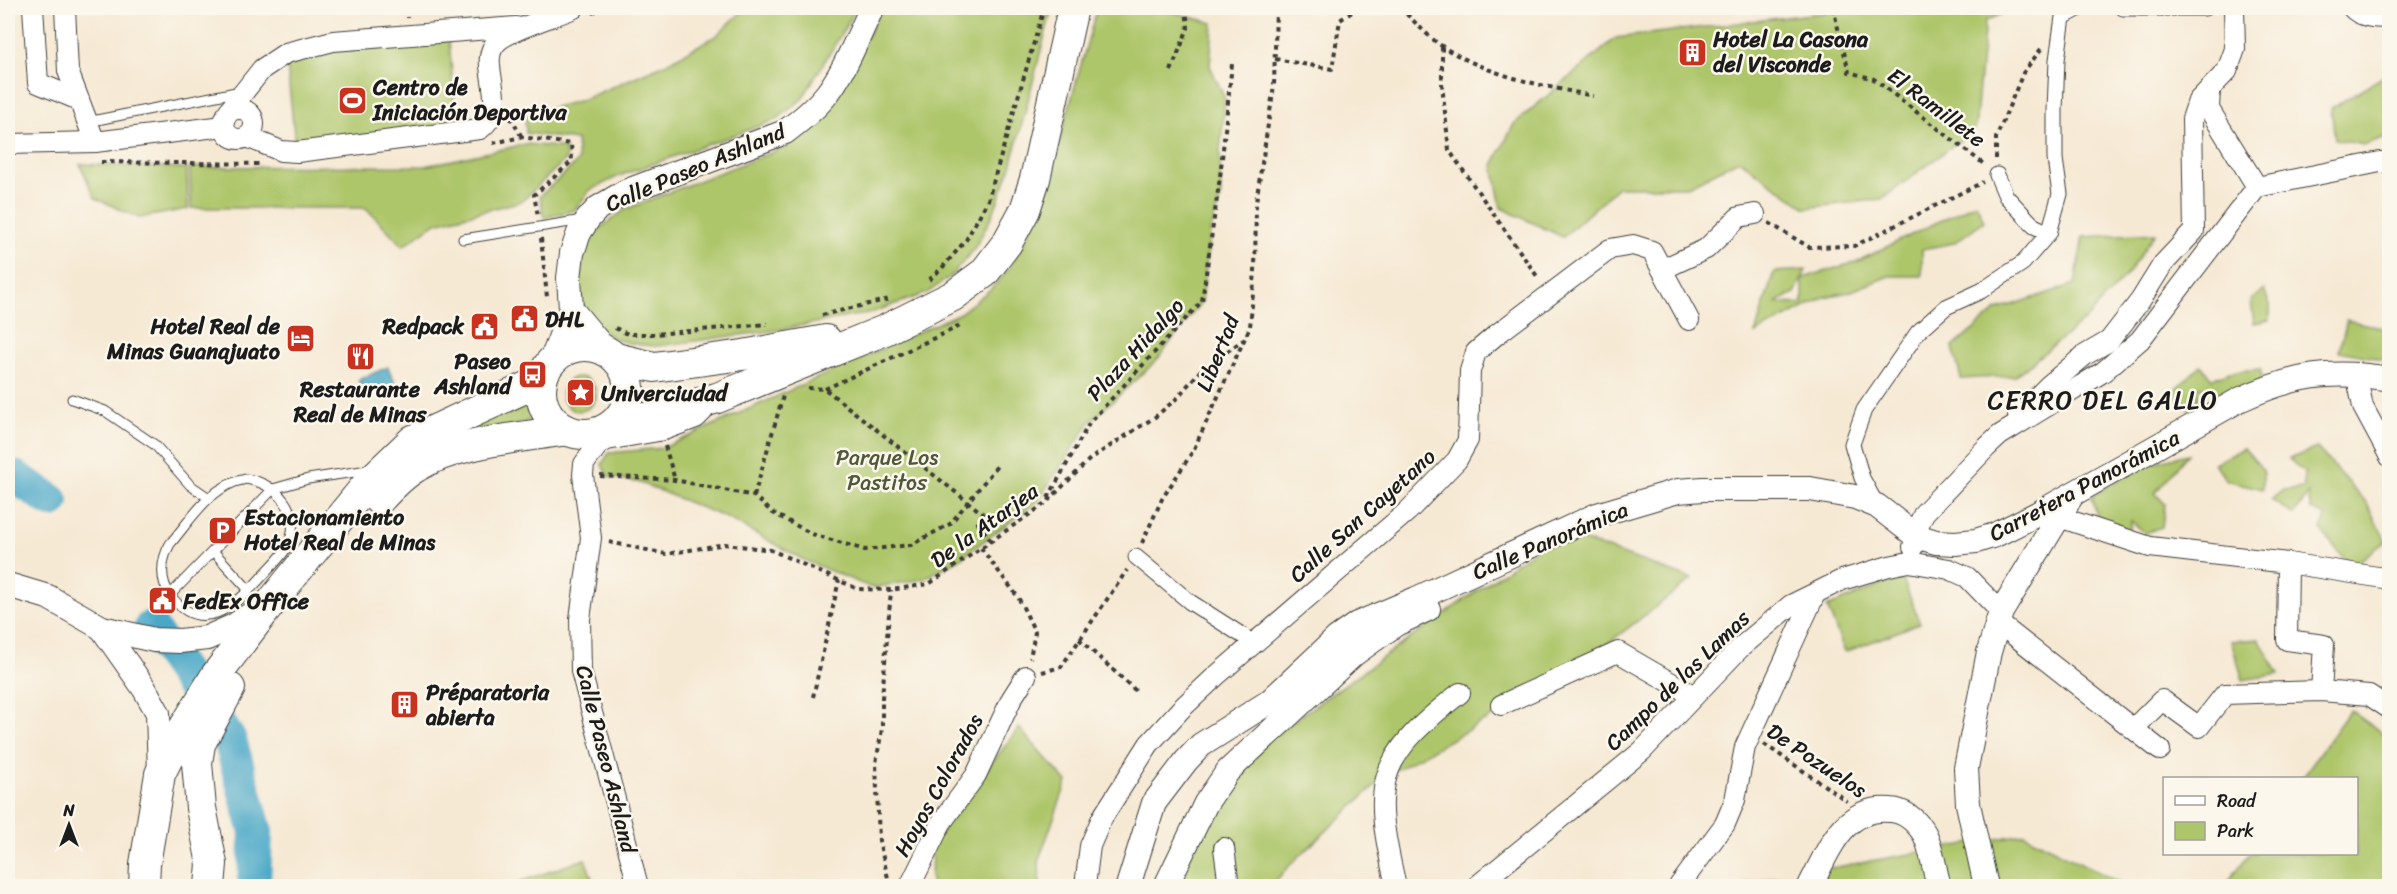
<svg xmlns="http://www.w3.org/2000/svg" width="2397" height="894" font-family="Sriracha,sans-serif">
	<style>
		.green { fill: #aec66b; stroke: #657144; stroke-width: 1.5 }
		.water { fill: #49a7c8; stroke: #326272; stroke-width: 1.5 }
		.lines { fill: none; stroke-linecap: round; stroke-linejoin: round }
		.river { stroke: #49a7c8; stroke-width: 34 }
		.service-casing { stroke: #3d3b38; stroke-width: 11 }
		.pedestrian-casing { stroke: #3d3b38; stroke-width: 17 }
		.minor-casing { stroke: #3d3b38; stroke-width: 22 }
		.tertiary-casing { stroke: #3d3b38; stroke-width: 26 }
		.primary-casing { stroke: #3d3b38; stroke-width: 32 }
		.path { stroke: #3d3b38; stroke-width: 4; stroke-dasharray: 4.5 4.5; stroke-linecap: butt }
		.service { stroke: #fff; stroke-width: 9 }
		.pedestrian { stroke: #fff; stroke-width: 15 }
		.minor { stroke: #fff; stroke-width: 20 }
		.tertiary { stroke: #fff; stroke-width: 24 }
		.primary { stroke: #fff; stroke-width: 30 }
		.labels { text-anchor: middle; stroke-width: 5; stroke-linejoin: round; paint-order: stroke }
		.poi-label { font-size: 22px; font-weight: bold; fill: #1c1c1c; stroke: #fbf7ec; text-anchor: start }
		.street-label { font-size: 22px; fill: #1c1c1c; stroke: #fbf7ec }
		.park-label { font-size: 22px; fill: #4f5838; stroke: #fbf7ec }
		.quarter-label { font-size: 26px; letter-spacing: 1.5px; fill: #1c1c1c; stroke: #fbf7ec }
	</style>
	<rect width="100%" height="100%" fill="#fbf7ec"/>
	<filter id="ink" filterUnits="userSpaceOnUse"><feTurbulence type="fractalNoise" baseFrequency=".0167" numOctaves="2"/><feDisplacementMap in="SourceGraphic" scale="12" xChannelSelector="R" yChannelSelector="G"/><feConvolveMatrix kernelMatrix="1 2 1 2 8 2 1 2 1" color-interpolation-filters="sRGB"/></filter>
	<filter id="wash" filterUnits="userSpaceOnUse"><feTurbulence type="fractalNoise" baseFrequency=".008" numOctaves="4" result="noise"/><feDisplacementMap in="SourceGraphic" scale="24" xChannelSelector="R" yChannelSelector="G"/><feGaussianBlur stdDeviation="1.35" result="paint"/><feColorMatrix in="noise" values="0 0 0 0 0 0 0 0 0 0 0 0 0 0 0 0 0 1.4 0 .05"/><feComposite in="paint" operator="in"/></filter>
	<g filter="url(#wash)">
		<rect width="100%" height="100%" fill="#f6e9d4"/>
		<g class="green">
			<polygon points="746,8 857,8 802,99 776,120 619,176 590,190 575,210 544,218 540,196 578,161 576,140 526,133 525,115 582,100 665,64 716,36"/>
			<path d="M 882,8 L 1052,8 L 1011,166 L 993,214 L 974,249 L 951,276 L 927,293 L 873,312 L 778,330 L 656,346 C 610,342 607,339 579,303 L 582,248 L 600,228 L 626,209 L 783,148 L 805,135 L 818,121 L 863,44 Z"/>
			<polygon points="1097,8 1159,8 1213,23 1210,66 1225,99 1220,151 1221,197 1210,232 1202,301 1157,360 1090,422 1037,502 958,560 923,579 872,588 804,560 729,519 641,483 607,476 602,464 609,453 663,448 960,313 991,289 1010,267 1027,236 1046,189"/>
			<polygon points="1860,8 2015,8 1985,21 1975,129 1882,199 1806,208 1739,160 1686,187 1618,187 1563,237 1501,208 1493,165 1514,124 1616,38"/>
			<polygon points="449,40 457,129 295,144 286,55"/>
			<polygon points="2389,73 2389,136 2363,145 2335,139 2331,108"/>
			<polygon points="526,144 565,148 566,159 522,201 436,223 403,246 366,208 191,208 190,167 425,166"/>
			<polygon points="80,164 187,168 188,209 139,218 95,198"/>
			<polygon points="1976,203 1984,221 1954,243 1922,249 1922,276 1889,276 1849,292 1824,297 1755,334 1774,272 1806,270 1795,293 1775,303 1803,304 1803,278 1856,262"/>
			<polygon points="2155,233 2128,273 2086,319 2015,376 1961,379 1953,347 1997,310 2075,284 2083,237"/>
			<polygon points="2264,290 2270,305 2270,320 2254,323 2251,300"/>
			<polygon points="2347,320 2388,329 2386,360 2339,351"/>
			<polygon points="2201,365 2212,379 2230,372 2260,369 2263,382 2229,398 2204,388 2199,388 2199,400 2194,411 2179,405 2177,388"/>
			<circle cx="579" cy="394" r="17"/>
			<polygon points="535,396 542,417 441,447 473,421"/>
			<polygon points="2244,448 2263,470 2263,489 2226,480 2214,463"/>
			<polygon points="2317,448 2366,502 2386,541 2351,567 2321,530 2326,516 2311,510 2308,494 2294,515 2271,500 2283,490 2304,488 2304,472 2289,459"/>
			<polygon points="2188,454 2155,493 2165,504 2162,527 2145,533 2131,521 2129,534 2099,525 2092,496 2142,465"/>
			<polygon points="1560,532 1692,579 1564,677 1385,776 1292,863 1271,886 1155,886 1241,758"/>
			<polygon points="1902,577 1920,623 1845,652 1827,607"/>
			<polygon points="2259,639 2279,674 2243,680 2231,641"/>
			<polygon points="2350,710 2389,738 2389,886 2225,886 2249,854 2356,854 2356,778 2302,778"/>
			<polygon points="1019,728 1067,782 1039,859 1040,886 931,886 932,840"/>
			<polygon points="2024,834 2120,883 2122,886 1749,886 1746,883"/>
			<polygon points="585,859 595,886 508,886"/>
		</g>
		<polygon class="water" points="388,367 396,385 366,397 358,380"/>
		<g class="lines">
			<g class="river">
				<polyline points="8,475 17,478 52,501"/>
				<polyline points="151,627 230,740 256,832 254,886"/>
			</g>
		</g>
	</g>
	<g filter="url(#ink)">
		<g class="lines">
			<defs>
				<g id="service">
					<polyline points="87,122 241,91"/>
					<polyline points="463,239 583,220"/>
					<polyline points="72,399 105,411 155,445 190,485 209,498"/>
					<path d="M 246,479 C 277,483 303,512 288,545 C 282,558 268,569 259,580 C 235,606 201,636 171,596 C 159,580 161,560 170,544 C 192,518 211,485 246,479 Z"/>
					<polyline points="273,489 308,479 368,470"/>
					<polyline points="213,551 249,590"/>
					<polyline points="170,595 273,489"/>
				</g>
				<g id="pedestrian">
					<polyline points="2123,8 2205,8"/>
					<path d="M 2349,8 C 2358,20 2375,21 2390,20"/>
					<polyline points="1997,175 2006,196 2034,226 2049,233"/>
					<polyline points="1877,506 1862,478 1852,444 1864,410 1918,332 1946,307 1981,291 2023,263 2049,233 2060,194 2055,159 2055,110 2057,60 2063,17 2080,8"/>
					<polyline points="1136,557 1190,602 1254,643"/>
				</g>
				<g id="minor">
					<polyline points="33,8 38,83 79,100"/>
					<polyline points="65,8 68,71 95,142"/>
					<polyline points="2210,89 2209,109 2257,187"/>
					<circle cx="239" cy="124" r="15"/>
					<polyline points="228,112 262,69 286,53 333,41 516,27"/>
					<path d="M 247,137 L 281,151 L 297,152 L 480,129 C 513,104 475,63 497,42 C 508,30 556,16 574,8"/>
					<polyline points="8,144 95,142 224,126"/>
					<polyline points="2257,187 2380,162 2390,162"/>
					<polyline points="1663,269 1706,249 1739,217 1755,214"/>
					<polyline points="2356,373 2363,407 2390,457"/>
					<polyline points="2018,416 2048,386 2085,355 2109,341 2140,301 2163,264 2194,231 2192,119 2198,101 2227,71 2235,49 2234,8"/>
					<polyline points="2059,517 2150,547 2288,563 2390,579"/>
					<polyline points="1913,547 1919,524 1924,513 1986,448 2000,435 2103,372 2140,340 2257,187"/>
					<polyline points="2288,563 2287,640 2324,645 2321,691"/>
					<polyline points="1996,621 2160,750"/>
					<polyline points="1501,705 1618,652 1694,696"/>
					<polyline points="2134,728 2162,700 2199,727 2225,694 2321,691 2369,695 2390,709"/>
					<polyline points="1224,848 1229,886"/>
					<polyline points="638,886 581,671 580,619 591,538 583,475 584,464 598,445 607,440 664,430 696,418 703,411"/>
					<polyline points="910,886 941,823 976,775 1012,698 1026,676"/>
					<polyline points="1085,886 1090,846 1102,818 1149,744 1181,709 1216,676 1408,511 1457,460 1468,440 1470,371 1476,352 1496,335 1610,249 1633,245 1652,251 1689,320"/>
					<path d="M 1396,886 C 1372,783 1374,760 1460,693"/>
					<polyline points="1477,886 1642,751 1740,648 1791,605 1842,580 1889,566 1909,562 1949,569 1967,577 2001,612"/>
					<polyline points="1679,886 1725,824 1735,800 1745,747 1815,594"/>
				</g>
				<g id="tertiary">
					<polyline points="571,309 605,350"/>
					<path d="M 552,360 L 571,309 L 569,278 L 572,253 L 579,233 L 588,219 L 598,208 L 625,192 L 785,132 C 800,121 815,109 827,94 C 846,69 858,36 872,8"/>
					<polyline points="8,585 48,597 102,628 154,640 180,641 207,638 234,626 262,607"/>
					<polyline points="102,628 144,688 158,713 160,773"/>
					<path d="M 1128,886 L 1154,803 L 1186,761 L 1201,745 L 1269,702 L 1337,638 L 1357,624 L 1416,599 L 1597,515 L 1678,491 L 1703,489 L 1810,489 L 1855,497 L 1877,506 L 1916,536 L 1936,542 L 1955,543 L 1976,541 L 1995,535 L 2039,513 L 2239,400 C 2293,375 2331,369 2390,379"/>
					<polyline points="1166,886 1206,803 1228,771 1354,654 1396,624 1428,609"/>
					<path d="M 1810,886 C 1828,852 1843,805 1891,810 C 1905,811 1916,821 1924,833 C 1932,847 1934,870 1939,886"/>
					<polyline points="1986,886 1968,804 1966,768 1989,652 2001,612 2072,495"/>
				</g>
				<g id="primary">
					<circle cx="585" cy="390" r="44"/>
					<polyline points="616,358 654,367 743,355 826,340"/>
					<polyline points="604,430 717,398 885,330 953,296 984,273 1007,243 1025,210 1035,179 1073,8"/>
					<path d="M 379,500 C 390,488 402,475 416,467 C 458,441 520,438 567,430"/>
					<polyline points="144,886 145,864 160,774 179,736 216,675 274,599 369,482 413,440 542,380"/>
					<polyline points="210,886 212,864 201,808 197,763 200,744 230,688"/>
				</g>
			</defs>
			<use href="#service" class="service-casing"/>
			<use href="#pedestrian" class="pedestrian-casing"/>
			<use href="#minor" class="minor-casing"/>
			<use href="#tertiary" class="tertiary-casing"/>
			<use href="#primary" class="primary-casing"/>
			<g class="path">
				<polyline points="407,8 407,18"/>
				<path d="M 1400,8 C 1414,20 1428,38 1445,48 C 1492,77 1540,85 1593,96"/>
				<polyline points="1833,8 1849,72 1874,79 1985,165"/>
				<polyline points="592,13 602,8"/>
				<polyline points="1442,47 1442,84 1449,150 1539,279"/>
				<polyline points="1275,59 1332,69 1340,20 1358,8"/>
				<polyline points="1171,71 1188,28 1186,8"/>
				<polyline points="510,117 522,137"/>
				<polyline points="493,143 522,137 571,144 572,161 534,195 538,216"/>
				<polyline points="1996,159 1996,138 2023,73 2041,49"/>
				<polyline points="101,162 262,164"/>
				<polyline points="1769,223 1809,247 1854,246 1983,182"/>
				<polyline points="541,238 547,297"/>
				<polyline points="929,280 942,268 966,240 988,200 1044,8"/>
				<polyline points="822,315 890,299"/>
				<polyline points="615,328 628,334 656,334 767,324"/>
				<polyline points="808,388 825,389 968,502 987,517 978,523 991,541"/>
				<polyline points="825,389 960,326"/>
				<polyline points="665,446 675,480"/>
				<polyline points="600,476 675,480 754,496 773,513 812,534 865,550 911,545 950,524 997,466"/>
				<polyline points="754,496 783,396"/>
				<polyline points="1048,498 1090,422 1202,301 1220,177 1232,64"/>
				<polyline points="609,542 666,554 725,544 771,550 858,589 891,590 929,584 1046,503 1090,459 1155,417 1176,399 1200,371 1243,340"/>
				<polyline points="1142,543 1162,499 1193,451 1250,327 1255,271 1256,202 1274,86 1276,8"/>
				<polyline points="981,548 1018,597 1035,632 1030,658"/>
				<polyline points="1079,639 1136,691"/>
				<polyline points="1042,672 1061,667 1127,570"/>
				<polyline points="813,697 839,580"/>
				<polyline points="1764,744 1847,801"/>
				<polyline points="890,886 879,841 876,763 882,729 882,698 891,590"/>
			</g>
			<use href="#service" class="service"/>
			<use href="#pedestrian" class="pedestrian"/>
			<use href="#minor" class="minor"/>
			<use href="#tertiary" class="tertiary"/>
			<use href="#primary" class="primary"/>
		</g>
	</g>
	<defs>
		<symbol id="building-square" viewBox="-11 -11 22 22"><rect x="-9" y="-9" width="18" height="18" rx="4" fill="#c8321e" stroke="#fbf7ec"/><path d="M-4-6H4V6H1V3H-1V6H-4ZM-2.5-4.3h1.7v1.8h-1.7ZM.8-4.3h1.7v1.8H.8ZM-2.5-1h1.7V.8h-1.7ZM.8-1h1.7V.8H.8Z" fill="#fff"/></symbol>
		<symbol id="stadium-square" viewBox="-11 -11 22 22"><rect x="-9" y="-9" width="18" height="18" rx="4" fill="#c8321e" stroke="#fbf7ec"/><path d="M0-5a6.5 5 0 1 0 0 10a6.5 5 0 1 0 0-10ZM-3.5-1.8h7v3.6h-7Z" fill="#fff"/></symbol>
		<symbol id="civic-square" viewBox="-11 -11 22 22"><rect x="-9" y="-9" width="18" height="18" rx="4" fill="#c8321e" stroke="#fbf7ec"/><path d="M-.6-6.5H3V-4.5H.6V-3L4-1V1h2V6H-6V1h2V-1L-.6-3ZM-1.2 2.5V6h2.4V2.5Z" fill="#fff"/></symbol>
		<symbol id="hotel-square" viewBox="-11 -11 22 22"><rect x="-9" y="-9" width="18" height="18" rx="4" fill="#c8321e" stroke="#fbf7ec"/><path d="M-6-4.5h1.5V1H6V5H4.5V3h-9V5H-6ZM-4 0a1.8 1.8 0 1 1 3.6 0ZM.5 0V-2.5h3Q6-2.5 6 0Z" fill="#fff"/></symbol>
		<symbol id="restaurant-square" viewBox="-11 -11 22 22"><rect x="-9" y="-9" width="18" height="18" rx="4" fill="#c8321e" stroke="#fbf7ec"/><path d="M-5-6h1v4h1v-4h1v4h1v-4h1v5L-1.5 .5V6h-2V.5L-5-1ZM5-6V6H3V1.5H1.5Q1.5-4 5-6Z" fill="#fff"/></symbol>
		<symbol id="bus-square" viewBox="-11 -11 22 22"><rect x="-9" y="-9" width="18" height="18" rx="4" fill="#c8321e" stroke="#fbf7ec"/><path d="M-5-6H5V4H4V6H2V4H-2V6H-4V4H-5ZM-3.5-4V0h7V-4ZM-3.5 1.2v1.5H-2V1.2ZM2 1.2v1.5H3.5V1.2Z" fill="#fff"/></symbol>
		<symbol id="sight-square" viewBox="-11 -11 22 22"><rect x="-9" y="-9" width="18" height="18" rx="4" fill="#c8321e" stroke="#fbf7ec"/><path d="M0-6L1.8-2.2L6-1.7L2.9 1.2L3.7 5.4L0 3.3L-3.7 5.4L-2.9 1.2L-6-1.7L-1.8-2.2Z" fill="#fff"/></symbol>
		<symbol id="parking-square" viewBox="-11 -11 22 22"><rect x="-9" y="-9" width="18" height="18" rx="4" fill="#c8321e" stroke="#fbf7ec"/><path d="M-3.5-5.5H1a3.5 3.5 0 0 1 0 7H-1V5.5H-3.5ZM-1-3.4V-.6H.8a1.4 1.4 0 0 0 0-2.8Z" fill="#fff"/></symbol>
	</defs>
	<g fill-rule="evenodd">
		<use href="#building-square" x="1676" y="36" width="33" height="33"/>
		<use href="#stadium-square" x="336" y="84" width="33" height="33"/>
		<use href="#civic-square" x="508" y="302" width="33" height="33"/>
		<use href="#civic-square" x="468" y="310" width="33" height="33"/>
		<use href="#hotel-square" x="284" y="322" width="33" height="33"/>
		<use href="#restaurant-square" x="344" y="340" width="33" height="33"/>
		<use href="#bus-square" x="516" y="358" width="33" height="33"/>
		<use href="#sight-square" x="564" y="376" width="33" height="33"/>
		<use href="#parking-square" x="206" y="514" width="33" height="33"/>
		<use href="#civic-square" x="146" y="584" width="33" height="33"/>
		<use href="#building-square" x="388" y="688" width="33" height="33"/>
	</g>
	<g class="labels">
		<g class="poi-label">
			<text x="1713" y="47">Hotel La Casona<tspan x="1713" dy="25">del Visconde</tspan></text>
			<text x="373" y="95">Centro de<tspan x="373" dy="25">Iniciación Deportiva</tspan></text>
			<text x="545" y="327">DHL</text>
			<text x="280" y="334" text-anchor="end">Hotel Real de<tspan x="280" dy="25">Minas Guanajuato</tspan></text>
			<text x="464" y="334" text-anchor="end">Redpack</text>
			<text x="511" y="369" text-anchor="end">Paseo<tspan x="511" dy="25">Ashland</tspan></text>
			<text x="360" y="397" text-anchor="middle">Restaurante<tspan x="360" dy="25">Real de Minas</tspan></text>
			<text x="601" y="401">Univerciudad</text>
			<text x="244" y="525">Estacionamiento<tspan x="244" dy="25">Hotel Real de Minas</tspan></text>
			<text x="183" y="609">FedEx Office</text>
			<text x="426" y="700">Préparatoria<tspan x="426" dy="25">abierta</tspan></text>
		</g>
		<g class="street-label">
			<text transform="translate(1937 107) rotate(37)" y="8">El Ramillete</text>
			<text transform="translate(695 167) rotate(-23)" y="8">Calle Paseo Ashland</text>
			<text transform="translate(1135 349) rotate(-47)" y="8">Plaza Hidalgo</text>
			<text transform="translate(1217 353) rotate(-68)" y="8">Libertad</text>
			<text transform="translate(2084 485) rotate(-28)" y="8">Carretera Panorámica</text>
			<text transform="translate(1362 515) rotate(-42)" y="8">Calle San Cayetano</text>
			<text transform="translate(984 525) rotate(-36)" y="8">De la Atarjea</text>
			<text transform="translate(1550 540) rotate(-23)" y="8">Calle Panorámica</text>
			<text transform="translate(1677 680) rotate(-44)" y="8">Campo de las Lamas</text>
			<text transform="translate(607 759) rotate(76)" y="8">Calle Paseo Ashland</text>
			<text transform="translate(1817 760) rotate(34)" y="8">De Pozuelos</text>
			<text transform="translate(938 785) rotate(-61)" y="8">Hoyos Colorados</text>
		</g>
		<g class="park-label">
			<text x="887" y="465">Parque Los<tspan x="887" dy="25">Pastitos</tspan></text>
		</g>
		<g class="quarter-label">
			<text x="2103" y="409">CERRO DEL GALLO</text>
		</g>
	</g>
	<rect width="2397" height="894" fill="none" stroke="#fbf7ec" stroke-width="30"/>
	<rect x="2163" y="777" width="195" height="78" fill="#fbf7ec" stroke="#a29f99" stroke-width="1.5"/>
	<rect x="2175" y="796" width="30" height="9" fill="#ffffff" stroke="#a29f99" stroke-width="1.5"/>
	<text x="2217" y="807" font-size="18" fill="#1c1c1c">Road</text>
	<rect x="2175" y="822" width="30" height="18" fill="#aec66b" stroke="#a29f99" stroke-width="1.5"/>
	<text x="2217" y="837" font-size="18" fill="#1c1c1c">Park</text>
	<g transform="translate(69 825)" stroke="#fbf7ec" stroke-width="4.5" paint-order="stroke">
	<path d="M0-4.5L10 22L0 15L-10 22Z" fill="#1c1c1c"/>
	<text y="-9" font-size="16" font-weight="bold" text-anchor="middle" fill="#1c1c1c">N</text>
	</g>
</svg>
